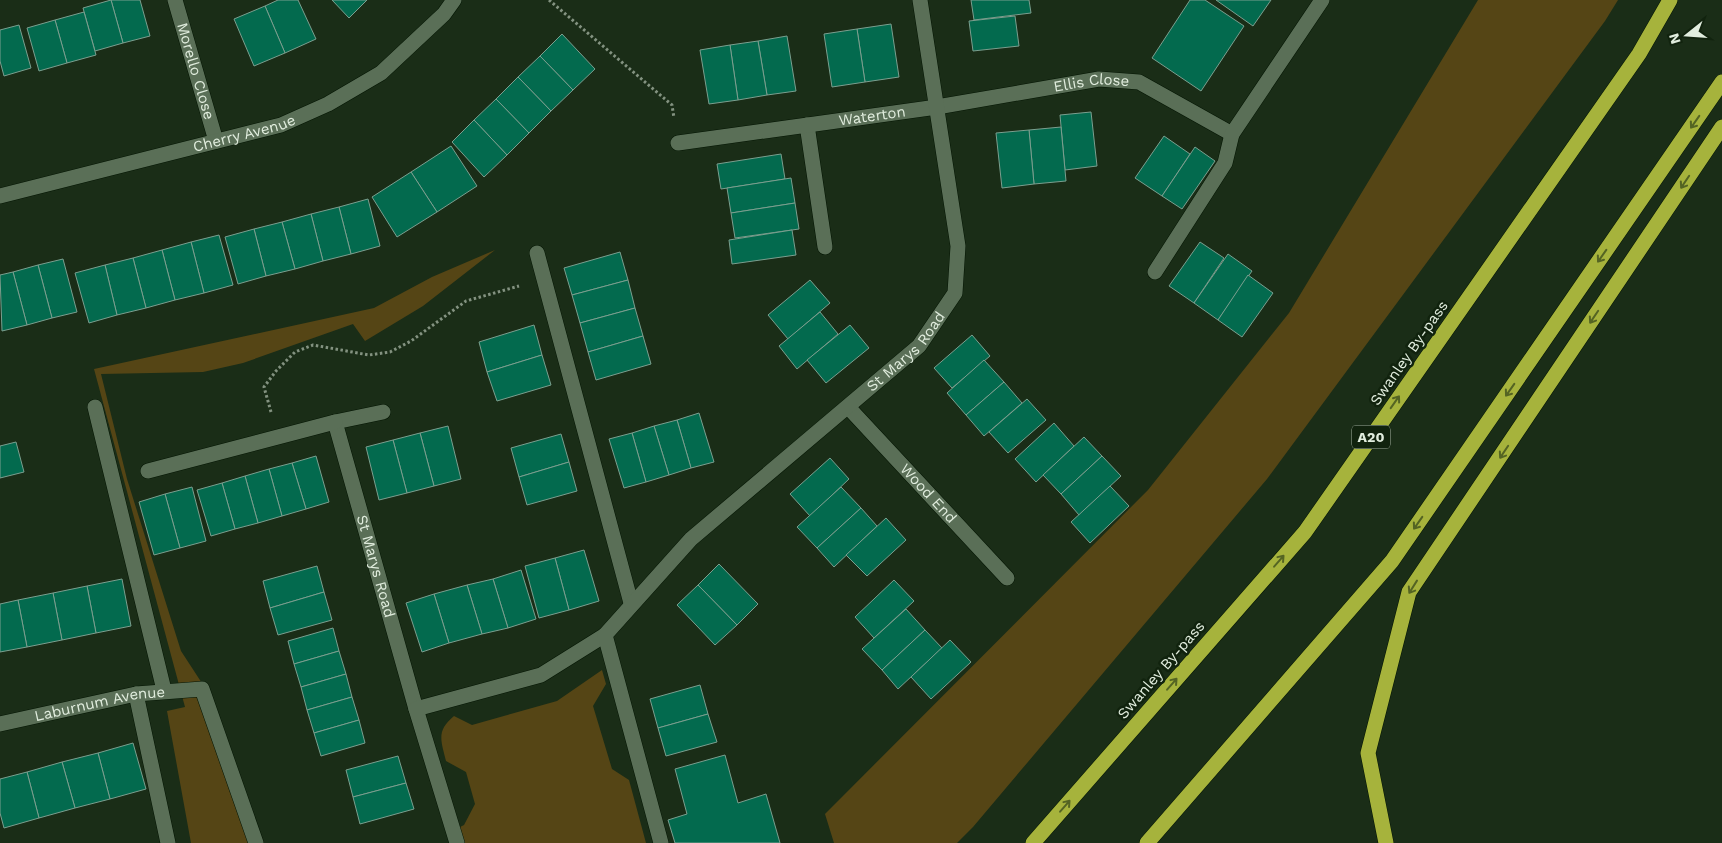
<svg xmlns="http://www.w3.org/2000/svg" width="1722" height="843" font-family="'Work Sans',sans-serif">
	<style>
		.green { fill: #554515 }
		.building { fill: #036a4e; stroke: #7b9f8f }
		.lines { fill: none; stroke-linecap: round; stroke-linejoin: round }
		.minor-casing { stroke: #041503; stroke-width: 16 }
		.highway-casing { stroke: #041503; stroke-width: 16 }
		.path { stroke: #839280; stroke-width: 3; stroke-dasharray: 2.5 2.5; stroke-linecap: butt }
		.minor { stroke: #5a6f57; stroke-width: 15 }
		.highway { stroke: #a6b33c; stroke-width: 15 }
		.oneway { stroke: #546423 }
		.labels { text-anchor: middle; stroke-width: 5; stroke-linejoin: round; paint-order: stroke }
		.shield { fill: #11230e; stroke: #a3b0a0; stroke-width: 1 }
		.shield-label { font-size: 14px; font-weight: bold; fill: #e1edde }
		.street-label { font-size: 15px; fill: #e1edde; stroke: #11230e }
	</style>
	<rect width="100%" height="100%" fill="#1a2d17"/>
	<g class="green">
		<polygon points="1478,0 1618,0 1605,21 1267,479 973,827 957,843 834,843 825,814 1148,490 1289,313"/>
		<polygon points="495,250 423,306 365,341 353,324 243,363 203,372 101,374 127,479 181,651 211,697 264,843 191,843 167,711 185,707 94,369 374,308 432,277"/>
		<path d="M 602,670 L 606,684 L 593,706 L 612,769 L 629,780 L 646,843 L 461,843 L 456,829 L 464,825 L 475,804 L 466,772 L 446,761 C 441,740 436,731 454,716 L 472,725 L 557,701 Z"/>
	</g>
	<g class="building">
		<polygon points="111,0 140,0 150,36 123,43"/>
		<polygon points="111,0 123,43 95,51 83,8"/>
		<polygon points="278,0 298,0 316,39 285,53 265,6"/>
		<polygon points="332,0 367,0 349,18"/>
		<polygon points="971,0 1029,0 1031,13 974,20"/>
		<polygon points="1190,0 1205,0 1244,26 1201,91 1152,58"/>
		<polygon points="1216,0 1271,0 1253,26"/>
		<polygon points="265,6 285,53 254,66 234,19"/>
		<polygon points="84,12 96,55 67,63 55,20"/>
		<polygon points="1015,16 1019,46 973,51 969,21"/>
		<polygon points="55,20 67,63 39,71 27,28"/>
		<polygon points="891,24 899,77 865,82 857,29"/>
		<polygon points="19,25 31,68 4,76 0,61 0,30"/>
		<polygon points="857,29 865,82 832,87 824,34"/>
		<polygon points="562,34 595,69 573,90 540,56"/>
		<polygon points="787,36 796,91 767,95 758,41"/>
		<polygon points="758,41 767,95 738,100 730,45"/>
		<polygon points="730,45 738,100 709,104 700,50"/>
		<polygon points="540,56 573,90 551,111 518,77"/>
		<polygon points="518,77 551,111 529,133 496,99"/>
		<polygon points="496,99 529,133 507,155 474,120"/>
		<polygon points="1091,112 1097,166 1065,170 1060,115"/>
		<polygon points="474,120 507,155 484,177 452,142"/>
		<polygon points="1061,127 1066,181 1034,184 1029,130"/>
		<polygon points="1029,130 1034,184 1002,188 996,133"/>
		<polygon points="1164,136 1190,154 1162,196 1135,178"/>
		<polygon points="451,146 477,186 437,212 411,172"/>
		<polygon points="1195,147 1215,161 1182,209 1162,196"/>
		<polygon points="781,154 785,179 721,189 717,164"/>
		<polygon points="411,172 437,212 397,237 372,197"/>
		<polygon points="791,178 795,203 731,213 727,188"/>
		<polygon points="368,199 380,246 351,254 339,207"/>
		<polygon points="795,203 799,229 735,238 731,213"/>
		<polygon points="339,207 351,254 323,261 311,214"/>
		<polygon points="311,214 323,261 295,269 282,222"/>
		<polygon points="282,222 295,269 266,276 254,229"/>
		<polygon points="254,229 266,276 238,284 225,237"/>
		<polygon points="792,230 796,255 732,264 729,240"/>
		<polygon points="219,235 233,285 204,293 191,242"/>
		<polygon points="191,242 204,293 175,300 162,250"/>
		<polygon points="1200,242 1224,258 1194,303 1169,286"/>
		<polygon points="162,250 175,300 146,308 133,258"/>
		<polygon points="620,252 628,280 572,295 564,268"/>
		<polygon points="1228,254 1252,271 1218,320 1194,303"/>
		<polygon points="133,258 146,308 117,315 105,265"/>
		<polygon points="63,259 77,312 52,318 38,265"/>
		<polygon points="38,265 52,318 27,325 13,272"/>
		<polygon points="105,265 117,315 89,323 75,273"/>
		<polygon points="13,272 27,325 2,331 0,275"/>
		<polygon points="1248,275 1273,293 1242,337 1218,320"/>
		<polygon points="628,280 635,308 580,323 572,295"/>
		<polygon points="810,280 830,303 788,339 768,315"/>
		<polygon points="635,308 643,336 588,352 580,323"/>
		<polygon points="820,312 838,334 797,369 779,346"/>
		<polygon points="534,325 542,355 487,372 479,342"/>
		<polygon points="850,325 869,348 826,383 807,360"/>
		<polygon points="972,335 990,356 952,388 934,368"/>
		<polygon points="643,336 651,364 596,380 588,352"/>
		<polygon points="542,355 551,385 497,401 487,372"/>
		<polygon points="984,360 1004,382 966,415 947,393"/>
		<polygon points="1004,382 1022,403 984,436 966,415"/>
		<polygon points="1027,399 1046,420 1008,453 989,432"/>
		<polygon points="699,413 714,462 691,468 677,420"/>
		<polygon points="677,420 691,468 669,475 654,426"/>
		<polygon points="1054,423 1074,446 1036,482 1015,459"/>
		<polygon points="448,426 461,479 434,486 420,433"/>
		<polygon points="654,426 669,475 646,482 632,433"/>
		<polygon points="420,433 434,486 407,493 393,440"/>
		<polygon points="632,433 646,482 624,488 609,439"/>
		<polygon points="561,434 569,462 519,477 511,448"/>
		<polygon points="1084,437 1102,456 1061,494 1043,475"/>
		<polygon points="393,440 407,493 379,500 366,447"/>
		<polygon points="16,442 24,472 0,478 0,446"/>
		<polygon points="316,456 329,502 306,509 292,463"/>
		<polygon points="1102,456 1121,476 1079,515 1061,494"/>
		<polygon points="830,458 849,479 810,516 790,494"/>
		<polygon points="569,462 577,491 527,505 519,477"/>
		<polygon points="292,463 306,509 282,516 269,469"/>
		<polygon points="269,469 282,516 258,523 245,476"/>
		<polygon points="245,476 258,523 235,529 222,483"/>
		<polygon points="222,483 235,529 211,536 197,490"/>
		<polygon points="1110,486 1129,506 1090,543 1071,522"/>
		<polygon points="192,487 206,541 180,548 165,494"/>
		<polygon points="841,487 861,508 817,548 797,527"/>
		<polygon points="165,494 180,548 154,555 139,502"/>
		<polygon points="861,508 877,526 834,567 817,548"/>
		<polygon points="886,518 906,540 867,576 846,555"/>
		<polygon points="584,550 599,601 569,610 555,558"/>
		<polygon points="555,558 569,610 539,618 525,566"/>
		<polygon points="719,564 758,604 737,625 698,585"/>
		<polygon points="317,566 324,592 270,608 263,581"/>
		<polygon points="521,570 536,619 508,628 493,579"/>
		<polygon points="122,579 131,626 96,633 87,586"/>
		<polygon points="493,579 508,628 482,634 467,585"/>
		<polygon points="894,580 914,601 874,638 855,617"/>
		<polygon points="467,585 482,634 449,643 434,594"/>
		<polygon points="698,585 737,625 715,645 677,605"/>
		<polygon points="87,586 96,633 62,640 53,593"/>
		<polygon points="324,592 332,620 278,635 270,608"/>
		<polygon points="53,593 62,640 27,647 18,600"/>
		<polygon points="434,594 449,643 422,652 406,603"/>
		<polygon points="18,600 27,647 0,652 0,604"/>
		<polygon points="906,609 925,630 882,670 862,649"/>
		<polygon points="333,628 339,651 294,664 288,641"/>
		<polygon points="925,630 942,648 898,689 882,670"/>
		<polygon points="950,640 971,662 931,699 911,677"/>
		<polygon points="339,651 346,674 301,687 294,664"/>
		<polygon points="346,674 352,697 307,710 301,687"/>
		<polygon points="700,685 708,714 658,728 650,699"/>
		<polygon points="352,697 359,720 314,733 307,710"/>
		<polygon points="708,714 717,742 666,756 658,728"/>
		<polygon points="359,720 365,743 321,756 314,733"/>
		<polygon points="133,743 146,789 110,799 98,753"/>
		<polygon points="98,753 110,799 75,808 62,762"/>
		<polygon points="725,755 738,803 766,794 780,843 675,843 668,820 687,814 675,769"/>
		<polygon points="398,756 406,783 353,797 346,770"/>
		<polygon points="62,762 75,808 39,818 27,772"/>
		<polygon points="27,772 39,818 4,828 0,813 0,779"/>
		<polygon points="406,783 414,809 360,824 353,797"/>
	</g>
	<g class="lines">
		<defs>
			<g id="minor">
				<path id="s1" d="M 175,0 L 216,141"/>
				<polyline points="807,125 825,247"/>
				<path id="s2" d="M 678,143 L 937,107 L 1099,79 L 1139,82 L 1232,134"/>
				<path id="s3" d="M 0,196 L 281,125 L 328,104 L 381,73 L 444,14 L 454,0"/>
				<polyline points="537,253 631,603"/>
				<polyline points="1155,272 1225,163 1232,134 1322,0"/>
				<polyline points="95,407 164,690"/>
				<path id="s4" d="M 848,407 L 1007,578"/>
				<path id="s5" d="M 383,412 L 335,422 L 416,709"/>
				<polyline points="148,471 335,422"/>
				<polyline points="136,694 168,843"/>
				<path id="s6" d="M 0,724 L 136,694 L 202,689 L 256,843"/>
				<polyline points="457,843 416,709 541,675 605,635"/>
				<path id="s7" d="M 661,843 L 605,635 L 691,539 L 919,346 L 955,293 L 958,246 L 920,0"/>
			</g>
			<g id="highway">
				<polyline points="1033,843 1305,532 1639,54 1670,0"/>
				<polyline points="1147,843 1392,561 1722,82"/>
				<polyline points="1386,843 1368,753 1409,592 1722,127"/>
			</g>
		</defs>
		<use href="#minor" class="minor-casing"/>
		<use href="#highway" class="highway-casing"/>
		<g class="path">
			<polyline points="549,0 672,105 674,118"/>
			<polyline points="271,412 264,387 276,371 295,352 313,345 369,355 390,352 411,341 466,301 519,286"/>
		</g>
		<use href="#minor" class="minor"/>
		<use href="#highway" class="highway"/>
	</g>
	<defs><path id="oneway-shaft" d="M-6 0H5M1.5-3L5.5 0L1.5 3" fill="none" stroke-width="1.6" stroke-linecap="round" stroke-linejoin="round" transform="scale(1.25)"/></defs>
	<g class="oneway">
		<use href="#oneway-shaft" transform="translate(1695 122) rotate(125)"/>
		<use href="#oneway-shaft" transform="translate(1685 182) rotate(124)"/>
		<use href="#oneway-shaft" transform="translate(1602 256) rotate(125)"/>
		<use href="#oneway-shaft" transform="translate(1594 317) rotate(124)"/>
		<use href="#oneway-shaft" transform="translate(1510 390) rotate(125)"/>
		<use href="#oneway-shaft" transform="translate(1395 402) rotate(-55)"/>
		<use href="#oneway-shaft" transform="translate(1504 452) rotate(124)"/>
		<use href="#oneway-shaft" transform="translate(1418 523) rotate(125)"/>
		<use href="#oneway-shaft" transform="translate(1279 561) rotate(-49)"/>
		<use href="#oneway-shaft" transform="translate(1413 587) rotate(122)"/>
		<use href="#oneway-shaft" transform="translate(1172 684) rotate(-49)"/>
		<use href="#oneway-shaft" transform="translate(1065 806) rotate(-49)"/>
	</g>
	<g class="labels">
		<rect class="shield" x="1352" y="425.5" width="38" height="23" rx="4"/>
		<g class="shield-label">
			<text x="1371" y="442">A20</text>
		</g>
		<g class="street-label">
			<text dy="5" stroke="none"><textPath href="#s1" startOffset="74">Morello Close</textPath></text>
			<text dy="5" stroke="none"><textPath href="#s2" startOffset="418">Ellis Close</textPath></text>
			<text dy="5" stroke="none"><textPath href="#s2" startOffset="196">Waterton</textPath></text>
			<text dy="5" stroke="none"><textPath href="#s3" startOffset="252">Cherry Avenue</textPath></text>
			<text dy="5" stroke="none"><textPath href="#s7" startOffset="630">St Marys Road</textPath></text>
			<text transform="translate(1409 353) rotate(-55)" y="5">Swanley By-pass</text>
			<text dy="5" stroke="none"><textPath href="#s4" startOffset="118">Wood End</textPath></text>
			<text dy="5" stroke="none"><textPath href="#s5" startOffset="199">St Marys Road</textPath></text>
			<text transform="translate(1161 670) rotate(-49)" y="5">Swanley By-pass</text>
			<text dy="5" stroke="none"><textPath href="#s6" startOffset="102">Laburnum Avenue</textPath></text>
		</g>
	</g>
	<g transform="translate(1687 35) rotate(253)" stroke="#11230e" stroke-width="4" paint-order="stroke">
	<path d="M0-4L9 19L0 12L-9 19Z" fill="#e1edde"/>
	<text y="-8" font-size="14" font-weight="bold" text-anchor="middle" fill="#e1edde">N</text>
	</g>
</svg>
